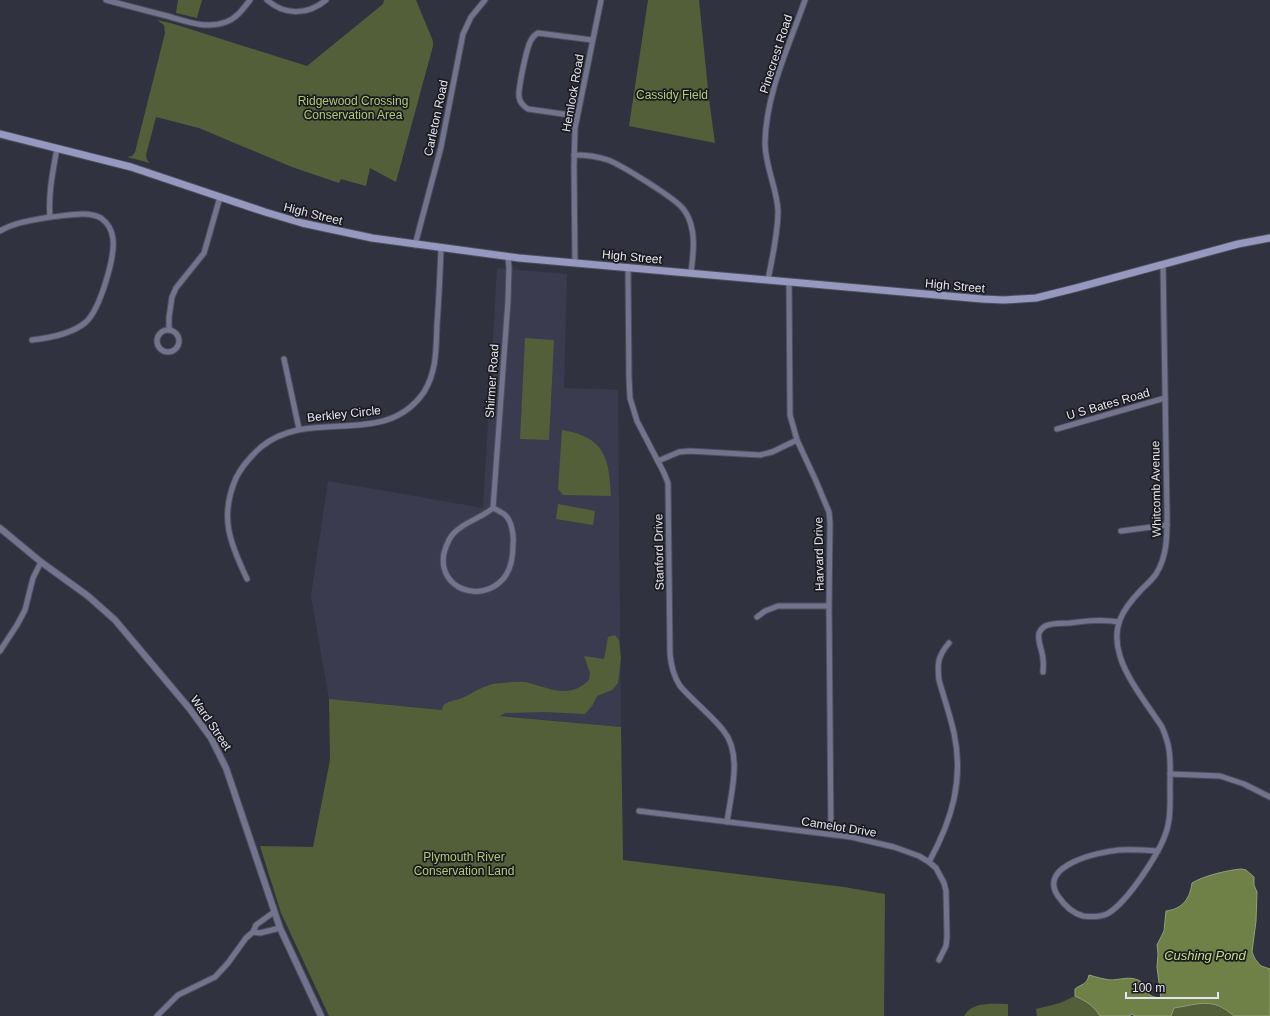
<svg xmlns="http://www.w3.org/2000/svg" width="1270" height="1016" font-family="Arial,sans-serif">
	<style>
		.built { fill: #3a3b4e }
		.green { fill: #535f38 }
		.water { fill: #6f8146; stroke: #929f78 }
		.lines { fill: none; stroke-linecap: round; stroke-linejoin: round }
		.minor-casing { stroke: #4e4f5b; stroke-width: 7 }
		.tertiary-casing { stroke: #4e4f5b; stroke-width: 8 }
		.secondary-casing { stroke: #4e4f5b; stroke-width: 9 }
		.minor { stroke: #72748d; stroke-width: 5 }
		.tertiary { stroke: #72748d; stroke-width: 6 }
		.secondary { stroke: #9698c0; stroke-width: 7 }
		.labels { text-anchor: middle; stroke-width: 3.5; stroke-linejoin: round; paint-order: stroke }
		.street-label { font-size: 12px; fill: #e4e5ee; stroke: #1a1a20 }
		.park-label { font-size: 12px; fill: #b1cb75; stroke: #1a1a20 }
		.water-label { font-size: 13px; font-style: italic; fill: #c3de87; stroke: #1a1a20 }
	</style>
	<rect width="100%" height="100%" fill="#31323f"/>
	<polygon class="built" points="497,268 567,274 564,388 618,390 621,727 329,699 311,596 328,481 483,508"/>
	<g class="green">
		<polygon points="178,0 202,0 197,18 176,13"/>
		<polygon points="384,0 416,0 433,41 433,46 396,182 370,168 366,186 341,179 339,183 292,167 199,128 156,117 146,155 147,160 150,163 127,157 132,156 135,152 165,33 164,25 157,20 174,24 307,66 383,4"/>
		<polygon points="648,0 699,0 709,99 715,143 629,126"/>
		<polygon points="525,338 554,340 549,440 520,439"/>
		<path d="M 562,430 C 605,437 609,458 611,496 L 563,495 L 558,489 Z"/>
		<polygon points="558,504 595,511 593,525 556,519"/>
		<path d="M 615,635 L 619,640 L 621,658 L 618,683 L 612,690 L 597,696 L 592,706 L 585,714 L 544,712 L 505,713 L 500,716 L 621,727 L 623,860 L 844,887 L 885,894 L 884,1016 L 329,1016 L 281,913 L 260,846 L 313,847 L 330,760 L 329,699 L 442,710 L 443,706 C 448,700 455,701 462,698 C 475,692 487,683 501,683 C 510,682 521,681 529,683 C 552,689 569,699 589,680 L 590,673 L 584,656 L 604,659 L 608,637 Z"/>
		<path d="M 1075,996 C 1086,1001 1094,1006 1100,1016 L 1037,1016 L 1036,1009 L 1060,1003 Z"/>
		<path d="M 1202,1002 C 1214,1004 1225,1008 1234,1016 L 1171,1016 L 1174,1008 Z"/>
		<path d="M 1008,1004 L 1008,1016 L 964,1016 C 972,1001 994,1004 1008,1004 Z"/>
	</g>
	<path class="water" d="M 1241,869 L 1246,870 L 1254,877 L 1254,885 L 1257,892 L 1256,921 L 1252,952 L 1255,959 L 1261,966 L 1270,969 L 1270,1016 L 1234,1016 C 1212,997 1200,1004 1174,1008 L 1171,1016 L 1134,1016 L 1133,1014 L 1129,1016 L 1100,1016 C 1094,1006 1086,1001 1075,996 L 1075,989 C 1081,984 1087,985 1089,975 C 1096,977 1103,979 1110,980 C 1120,980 1129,976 1138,980 C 1149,984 1141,997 1161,998 L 1157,967 L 1158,954 L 1157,945 L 1164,931 L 1166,911 C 1183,909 1190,898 1192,883 C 1203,876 1228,870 1241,869 Z"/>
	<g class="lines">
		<defs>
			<g id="minor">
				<path d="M 106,0 C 125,5 144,10 163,15 C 183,20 205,30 226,22 C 237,18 243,9 250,0"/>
				<path d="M 267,0 C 285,16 308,15 326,0"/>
				<path d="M 577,116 L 528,109 C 523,106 520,103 519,97 C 518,89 526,51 530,42 C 532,38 534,35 538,33 L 592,40"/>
				<path d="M 574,155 C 585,155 597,156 608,160 C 621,165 677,199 684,210 C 686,213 688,216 689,219 C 696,236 693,255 691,273"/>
				<path d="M 0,231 C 15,222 33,220 50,217"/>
				<polyline points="415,245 441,147 463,34 471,17 485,0"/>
				<polyline points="575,263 574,166 575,128 601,0"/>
				<path d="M 628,268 L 629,378 L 630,398 L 637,421 L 664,473 L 668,483 L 670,654 C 671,666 673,675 680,686 C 693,701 710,714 723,730 C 743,754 731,793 727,822"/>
				<path d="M 768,280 C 772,258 778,234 778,211 C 777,188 765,166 765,143 C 766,93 789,46 805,0"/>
				<polyline points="789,282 790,415 797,440 816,481 829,512 830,523 829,606 831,834"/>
				<polyline points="169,330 169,317 172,297 176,288 204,253 220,197"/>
				<circle cx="168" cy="341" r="11"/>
				<path d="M 32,340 C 50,338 72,334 86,322 C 100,309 115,258 113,239 C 112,231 108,223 101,218 C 87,210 66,216 50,217 C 48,194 53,171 57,148"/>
				<polyline points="284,359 299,429"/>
				<polyline points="1057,429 1165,398"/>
				<polyline points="658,461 679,452 690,451 760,455 772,452 797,440"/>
				<path d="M 493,508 C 497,510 501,512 504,514 C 512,520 514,536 513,545 C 513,557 511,570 503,579 C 481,604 437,589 444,553 C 446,546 449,537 455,532 C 466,521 482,518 493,508 L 508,301 L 509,268 L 508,257"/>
				<polyline points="1121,531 1167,525"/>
				<path d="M 247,579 C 230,543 219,517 236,478 C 242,466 251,456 261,447 C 311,406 384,450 424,392 C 437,371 436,348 437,324 C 439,299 440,274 441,248"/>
				<polyline points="757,617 765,611 778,606 829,606"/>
				<polyline points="0,651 17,625 25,610 33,578 41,562"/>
				<path d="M 1043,672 C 1043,668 1044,664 1043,660 C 1043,651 1037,642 1039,633 C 1041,629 1044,626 1048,625 C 1055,623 1063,623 1070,623 C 1086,621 1102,619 1119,622"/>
				<polyline points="1170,774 1220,776 1244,784 1270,797"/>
				<polyline points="639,811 851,837 894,847 919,856 929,862 936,868 944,883 946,891 947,937 946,946 939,960"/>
				<path d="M 1158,851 C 1145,850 1132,849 1119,850 C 1099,852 1037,865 1058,896 C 1064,905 1072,913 1083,916 C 1091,917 1100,917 1107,914 C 1127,903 1164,848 1168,825 C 1171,813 1170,799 1170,786 C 1170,774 1171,762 1169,750 C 1168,742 1165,734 1162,727 C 1149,707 1126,678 1120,656 C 1111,627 1122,610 1141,590 C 1146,585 1152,580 1156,574 C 1168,555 1167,533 1167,512 L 1163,264"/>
				<path d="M 929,862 C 952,820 964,780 954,733 C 950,715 944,698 939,680 C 937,663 938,656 949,643"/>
				<polyline points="253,932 260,933 280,928"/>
				<polyline points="157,1016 178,995 215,977 228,963 246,938 253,932 256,925 274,912"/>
			</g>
			<polyline id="tertiary" points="0,528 41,562 88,596 115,620 189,708 211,738 226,768 280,928 321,1016"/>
			<polyline id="secondary" points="0,134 131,167 265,212 302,223 372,238 519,258 982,299 1004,300 1036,298 1076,288 1238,244 1270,238"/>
		</defs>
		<use href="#minor" class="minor-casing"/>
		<use href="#tertiary" class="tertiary-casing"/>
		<use href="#secondary" class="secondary-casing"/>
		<use href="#minor" class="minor"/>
		<use href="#tertiary" class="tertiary"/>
		<use href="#secondary" class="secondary"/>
	</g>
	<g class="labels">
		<g class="street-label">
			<text transform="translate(776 54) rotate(-72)" y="4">Pinecrest Road</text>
			<text transform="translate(573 93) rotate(-80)" y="4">Hemlock Road</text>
			<text transform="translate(436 118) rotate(-78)" y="4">Carleton Road</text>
			<text transform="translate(313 214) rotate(14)" y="4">High Street</text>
			<text transform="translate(632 257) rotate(5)" y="4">High Street</text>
			<text transform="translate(955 286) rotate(5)" y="4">High Street</text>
			<text transform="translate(492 381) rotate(-86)" y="4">Shirmer Road</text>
			<text transform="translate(1108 404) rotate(-16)" y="4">U S Bates Road</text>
			<text transform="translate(344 414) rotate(-6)" y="4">Berkley Circle</text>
			<text transform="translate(1156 489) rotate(-91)" y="4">Whitcomb Avenue</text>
			<text transform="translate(659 552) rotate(-91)" y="4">Stanford Drive</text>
			<text transform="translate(819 554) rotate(-91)" y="4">Harvard Drive</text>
			<text transform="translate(211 723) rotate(56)" y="4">Ward Street</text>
			<text transform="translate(839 827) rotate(9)" y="4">Camelot Drive</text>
		</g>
		<g class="park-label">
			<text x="672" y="99">Cassidy Field</text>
			<text x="353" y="105">Ridgewood Crossing<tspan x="353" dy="14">Conservation Area</tspan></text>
			<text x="464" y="861">Plymouth River<tspan x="464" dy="14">Conservation Land</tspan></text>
		</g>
		<g class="water-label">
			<text x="1205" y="960">Cushing Pond</text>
		</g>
	</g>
	<path d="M1126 992v6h92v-6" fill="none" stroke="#e4e5ee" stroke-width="2"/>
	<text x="1132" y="992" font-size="12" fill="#e4e5ee" stroke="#1a1a20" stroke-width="3" paint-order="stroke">100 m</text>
</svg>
